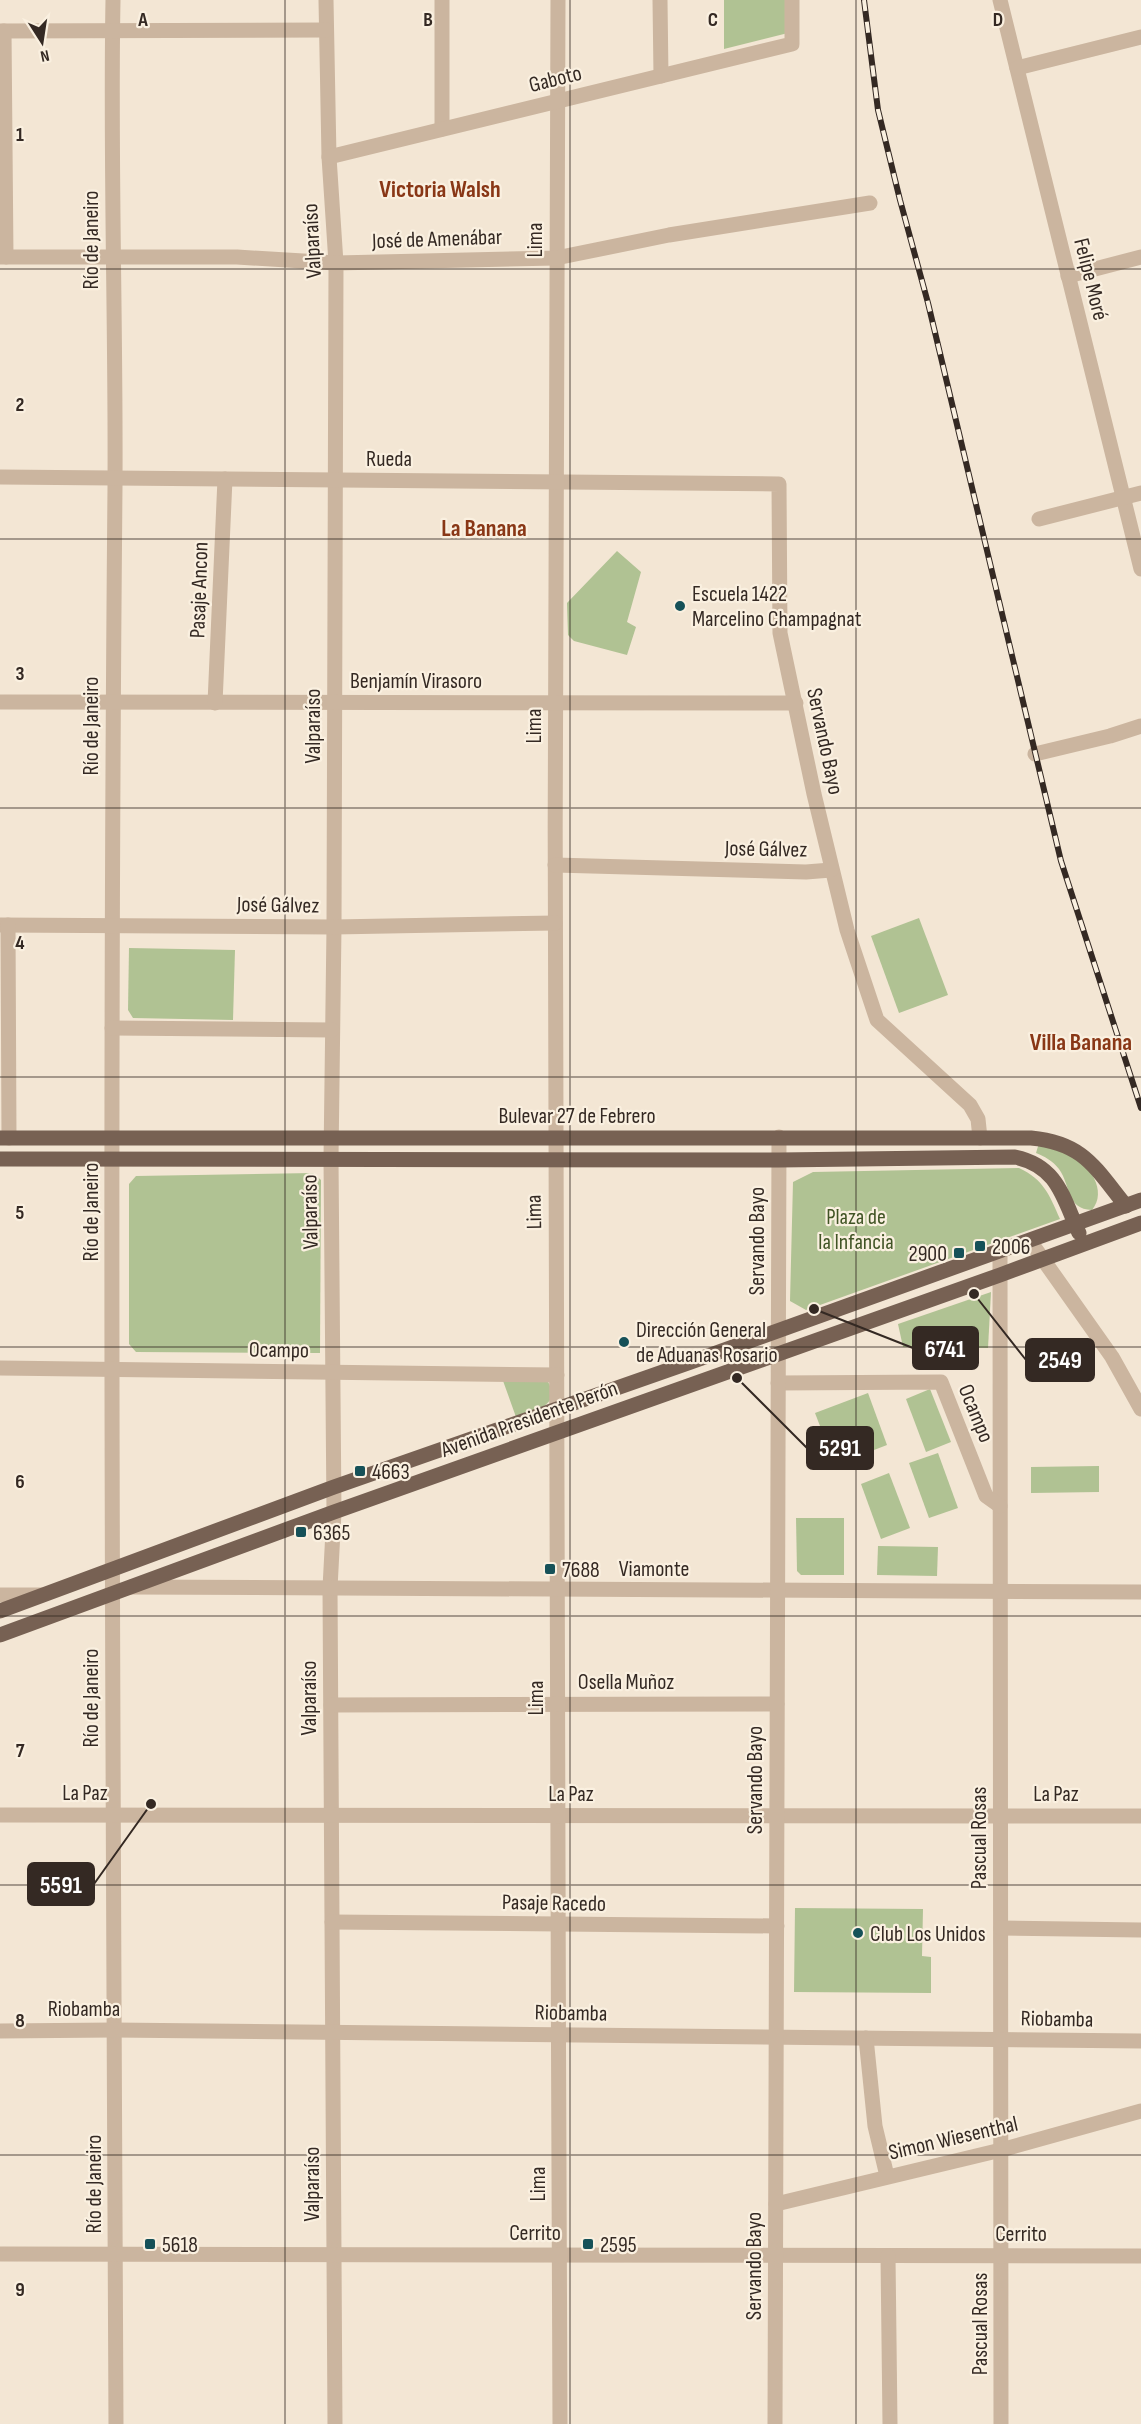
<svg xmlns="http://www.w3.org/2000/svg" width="1141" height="2424" font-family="'Sofia Sans Condensed',sans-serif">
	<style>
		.green { fill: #b0c293 }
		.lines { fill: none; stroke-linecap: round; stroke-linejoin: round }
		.minor { stroke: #cbb59f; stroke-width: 15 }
		.major { stroke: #776153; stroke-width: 15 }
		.rail-casing { stroke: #342923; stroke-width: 6 }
		.rail { stroke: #faf0e0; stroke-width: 4; stroke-dasharray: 11; stroke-linecap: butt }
		.grid { fill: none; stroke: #342923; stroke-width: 1.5; stroke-opacity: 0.55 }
		.poi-dot { fill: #165158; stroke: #faf0e0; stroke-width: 2 }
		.labels { text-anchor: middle; stroke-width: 4.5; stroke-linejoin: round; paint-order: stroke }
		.street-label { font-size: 22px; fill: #342923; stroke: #faf0e0 }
		.poi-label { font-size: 22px; fill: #342923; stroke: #faf0e0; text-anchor: start }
		.park-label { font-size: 22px; fill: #415425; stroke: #faf0e0 }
		.neighbourhood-label { font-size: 24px; font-weight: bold; fill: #893716; stroke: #faf0e0 }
		.grid-label { font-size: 20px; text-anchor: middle; font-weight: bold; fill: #342923; stroke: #faf0e0; stroke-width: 4.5; stroke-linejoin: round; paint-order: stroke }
		.leader { fill: none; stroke: #342923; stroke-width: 2 }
		.callout-dot { fill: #342923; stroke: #faf0e0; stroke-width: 2 }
		.callout { fill: #342923; stroke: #342923; stroke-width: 2 }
		.callout-label { font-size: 24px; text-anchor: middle; font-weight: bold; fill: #fff }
	</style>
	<rect width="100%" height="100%" fill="#f3e6d4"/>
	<g class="green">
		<polygon points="724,0 786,0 788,33 724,49"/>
		<polygon points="617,551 641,572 627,622 636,627 627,655 574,641 568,635 567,603"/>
		<polygon points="919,918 948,995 899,1013 871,936"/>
		<polygon points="129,948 235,950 233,1020 133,1018 128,1010"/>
		<path d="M 1039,1143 C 1049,1146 1062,1149 1071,1154 C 1089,1164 1108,1191 1092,1210 C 1066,1209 1071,1186 1059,1169 C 1053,1161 1044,1156 1036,1153 Z"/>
		<path d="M 1019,1168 C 1044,1180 1049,1194 1060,1219 L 806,1310 L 790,1301 L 793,1182 L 813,1172 Z"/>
		<polygon points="313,1173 321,1180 320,1353 136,1352 129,1344 129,1184 136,1176"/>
		<polygon points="991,1292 988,1348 903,1347 898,1324"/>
		<path d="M 502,1378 L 547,1380 C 563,1406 535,1410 516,1417 Z"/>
		<polygon points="930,1389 951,1442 926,1452 906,1399"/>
		<polygon points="868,1393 887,1445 835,1465 815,1413"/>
		<polygon points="938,1453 958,1508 929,1518 909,1463"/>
		<polygon points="1099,1466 1099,1492 1031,1493 1031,1467"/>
		<polygon points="889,1473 910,1528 881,1539 861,1484"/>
		<polygon points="796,1518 844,1518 844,1575 801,1575 797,1571"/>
		<polygon points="878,1546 938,1547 937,1576 877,1575"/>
		<polygon points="795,1908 923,1909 922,1956 931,1957 931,1993 794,1992"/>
	</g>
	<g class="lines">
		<g class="minor">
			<path d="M 113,0 C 110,162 116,325 115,487 C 109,1133 113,1778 116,2424"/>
			<polyline points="326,0 329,157 336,263 334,927 331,1159 334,1512 330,1588 335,2424"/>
			<path d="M 558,0 C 552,808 557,1616 560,2424"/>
			<polyline points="660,0 661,76"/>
			<polyline points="1000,0 1141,569"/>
			<polyline points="0,31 326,30"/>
			<polyline points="4,31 6,257"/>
			<polyline points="1017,68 1141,37"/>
			<polyline points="442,129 442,0"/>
			<polyline points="329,157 792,44 792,0"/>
			<polyline points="0,257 237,257 336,263 556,258 669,235 870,203"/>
			<polyline points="1068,276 1141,257"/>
			<polyline points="0,477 779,484 780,633 814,794 847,930 877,1020 970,1105 978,1119 980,1138"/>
			<polyline points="1039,519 1141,493"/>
			<polyline points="0,702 796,703"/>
			<polyline points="215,703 225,479"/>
			<polyline points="1035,754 1110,736 1141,726"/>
			<polyline points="555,865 806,872 831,870"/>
			<polyline points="0,925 334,927 555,923"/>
			<polyline points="8,925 9,1138"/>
			<polyline points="112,1028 332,1030"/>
			<polyline points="1030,1241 1112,1357 1141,1409"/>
			<polyline points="1000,1251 1001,2424"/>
			<polyline points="0,1368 557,1375"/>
			<polyline points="778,1383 941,1382 986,1496 1000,1506"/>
			<polyline points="131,1587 1141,1592"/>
			<polyline points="0,1595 41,1595"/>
			<polyline points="331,1705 777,1704"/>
			<polyline points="0,1815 1141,1816"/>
			<polyline points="332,1922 777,1926"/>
			<polyline points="1001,1928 1141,1930"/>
			<polyline points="0,2031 114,2030 1141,2041"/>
			<polyline points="866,2038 875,2126 887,2176"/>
			<polyline points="776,2204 1001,2150 1141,2111"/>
			<polyline points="0,2254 1141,2256"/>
			<polyline points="888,2256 890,2424"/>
			<polyline points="775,2424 779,1137"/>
		</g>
		<g class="major">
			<path d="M 0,1138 L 1031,1138 C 1084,1143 1095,1168 1126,1206"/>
			<path d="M 0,1159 L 779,1160 L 1015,1157 C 1058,1166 1063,1198 1079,1233"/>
			<polyline points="0,1611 334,1487 691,1362 1141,1200"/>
			<polyline points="0,1635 334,1512 1000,1275 1141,1223"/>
		</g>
		<defs>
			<polyline id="rail" points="864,0 878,110 900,200 928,303 1061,861 1141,1108"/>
		</defs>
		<use href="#rail" class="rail-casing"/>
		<use href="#rail" class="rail"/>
	</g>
	<path class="grid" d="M 285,0 L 285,2424M 570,0 L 570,2424M 856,0 L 856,2424M 0,269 L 1141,269M 0,539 L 1141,539M 0,808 L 1141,808M 0,1077 L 1141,1077M 0,1347 L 1141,1347M 0,1616 L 1141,1616M 0,1885 L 1141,1885M 0,2155 L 1141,2155"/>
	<g class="poi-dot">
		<circle cx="680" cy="606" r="6"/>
		<rect x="974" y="1240" width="12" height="12" rx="3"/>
		<rect x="953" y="1247" width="12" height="12" rx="3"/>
		<circle cx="624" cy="1342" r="6"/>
		<rect x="354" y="1465" width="12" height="12" rx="3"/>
		<rect x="295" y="1526" width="12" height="12" rx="3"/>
		<rect x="544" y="1563" width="12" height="12" rx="3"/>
		<circle cx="858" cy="1933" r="6"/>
		<rect x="144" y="2238" width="12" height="12" rx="3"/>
		<rect x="582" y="2238" width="12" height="12" rx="3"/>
	</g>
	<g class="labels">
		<g class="street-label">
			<text transform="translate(555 78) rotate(-14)" y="8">Gaboto</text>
			<text transform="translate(437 238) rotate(-2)" y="8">José de Amenábar</text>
			<text transform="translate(90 240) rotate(-90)" y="8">Río de Janeiro</text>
			<text transform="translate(534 240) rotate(-90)" y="8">Lima</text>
			<text transform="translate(311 241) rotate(-93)" y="8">Valparaíso</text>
			<text transform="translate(1092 279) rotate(76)" y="8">Felipe Moré</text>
			<text x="389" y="466">Rueda</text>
			<text transform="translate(198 590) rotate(-88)" y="8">Pasaje Ancon</text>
			<text x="416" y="688">Benjamín Virasoro</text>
			<text transform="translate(90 726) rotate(-90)" y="8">Río de Janeiro</text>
			<text transform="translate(312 726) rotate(-90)" y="8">Valparaíso</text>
			<text transform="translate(533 726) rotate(-90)" y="8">Lima</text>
			<text transform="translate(826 741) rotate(78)" y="8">Servando Bayo</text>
			<text transform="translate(766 848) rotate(1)" y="8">José Gálvez</text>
			<text transform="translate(278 904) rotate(1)" y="8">José Gálvez</text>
			<text x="577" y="1123">Bulevar 27 de Febrero</text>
			<text transform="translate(90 1212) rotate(-90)" y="8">Río de Janeiro</text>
			<text transform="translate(309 1212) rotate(-91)" y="8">Valparaíso</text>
			<text transform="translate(533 1212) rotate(-91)" y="8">Lima</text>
			<text transform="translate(756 1241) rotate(-90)" y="8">Servando Bayo</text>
			<text transform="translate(279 1349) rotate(1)" y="8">Ocampo</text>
			<text transform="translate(977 1413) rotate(68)" y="8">Ocampo</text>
			<text transform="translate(529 1418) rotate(-20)" y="8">Avenida Presidente Perón</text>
			<text x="654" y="1576">Viamonte</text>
			<text x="626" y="1689">Osella Muñoz</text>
			<text transform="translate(90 1698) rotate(-90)" y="8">Río de Janeiro</text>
			<text transform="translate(308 1698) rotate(-90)" y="8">Valparaíso</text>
			<text transform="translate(535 1698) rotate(-90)" y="8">Lima</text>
			<text transform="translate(754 1780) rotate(-90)" y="8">Servando Bayo</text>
			<text x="85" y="1800">La Paz</text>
			<text x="571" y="1801">La Paz</text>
			<text x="1056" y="1801">La Paz</text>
			<text transform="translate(978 1838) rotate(-90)" y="8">Pascual Rosas</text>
			<text transform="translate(554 1902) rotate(1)" y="8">Pasaje Racedo</text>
			<text x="84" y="2016">Riobamba</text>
			<text transform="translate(571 2012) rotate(1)" y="8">Riobamba</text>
			<text transform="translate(1057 2018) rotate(1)" y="8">Riobamba</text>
			<text transform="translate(953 2137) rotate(-13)" y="8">Simon Wiesenthal</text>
			<text transform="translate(93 2184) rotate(-90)" y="8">Río de Janeiro</text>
			<text transform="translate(311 2184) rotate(-90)" y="8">Valparaíso</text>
			<text transform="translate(537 2184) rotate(-90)" y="8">Lima</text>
			<text x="535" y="2240">Cerrito</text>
			<text x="1021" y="2241">Cerrito</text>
			<text transform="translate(753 2266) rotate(-90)" y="8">Servando Bayo</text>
			<text transform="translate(979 2324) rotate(-90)" y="8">Pascual Rosas</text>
		</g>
		<g class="poi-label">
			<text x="692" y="601">Escuela 1422<tspan x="692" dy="25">Marcelino Champagnat</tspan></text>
			<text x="992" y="1254">2006</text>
			<text x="947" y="1261" text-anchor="end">2900</text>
			<text x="636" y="1337">Dirección General<tspan x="636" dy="25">de Aduanas Rosario</tspan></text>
			<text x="372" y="1479">4663</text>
			<text x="313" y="1540">6365</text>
			<text x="562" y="1577">7688</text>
			<text x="870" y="1941">Club Los Unidos</text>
			<text x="162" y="2252">5618</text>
			<text x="600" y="2252">2595</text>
		</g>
		<g class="park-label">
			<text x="856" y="1224">Plaza de<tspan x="856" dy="25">la Infancia</tspan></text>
		</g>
		<g class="neighbourhood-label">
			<text x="440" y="197">Victoria Walsh</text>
			<text x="484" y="536">La Banana</text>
			<text x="1081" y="1050">Villa Banana</text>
		</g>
	</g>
	<g class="grid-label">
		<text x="143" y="26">A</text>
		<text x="428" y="26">B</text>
		<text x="713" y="26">C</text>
		<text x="998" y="26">D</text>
		<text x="20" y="141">1</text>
		<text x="20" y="411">2</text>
		<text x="20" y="680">3</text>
		<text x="20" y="949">4</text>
		<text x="20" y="1219">5</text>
		<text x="20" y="1488">6</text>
		<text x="20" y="1757">7</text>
		<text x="20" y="2027">8</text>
		<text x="20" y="2296">9</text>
	</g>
	<path class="leader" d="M814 1309L913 1348M974 1294L1026 1360M737 1378L807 1448M151 1804L94 1884"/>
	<g class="callout-dot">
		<circle cx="814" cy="1309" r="6"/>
		<circle cx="974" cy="1294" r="6"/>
		<circle cx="737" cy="1378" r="6"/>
		<circle cx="151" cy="1804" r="6"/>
	</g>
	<g class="callout">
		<rect x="913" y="1327" width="65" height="42" rx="6"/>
		<rect x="1026" y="1339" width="68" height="42" rx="6"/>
		<rect x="807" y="1427" width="66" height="42" rx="6"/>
		<rect x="28" y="1863" width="66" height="42" rx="6"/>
	</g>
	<g class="callout-label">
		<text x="945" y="1357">6741</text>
		<text x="1060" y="1368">2549</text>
		<text x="840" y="1456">5291</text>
		<text x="61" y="1893">5591</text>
	</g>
	<g transform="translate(42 42) rotate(168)" stroke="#faf0e0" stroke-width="4.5" paint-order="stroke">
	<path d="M0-4.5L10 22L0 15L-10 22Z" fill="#342923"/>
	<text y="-9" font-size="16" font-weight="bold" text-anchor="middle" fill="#342923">N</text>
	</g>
</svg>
